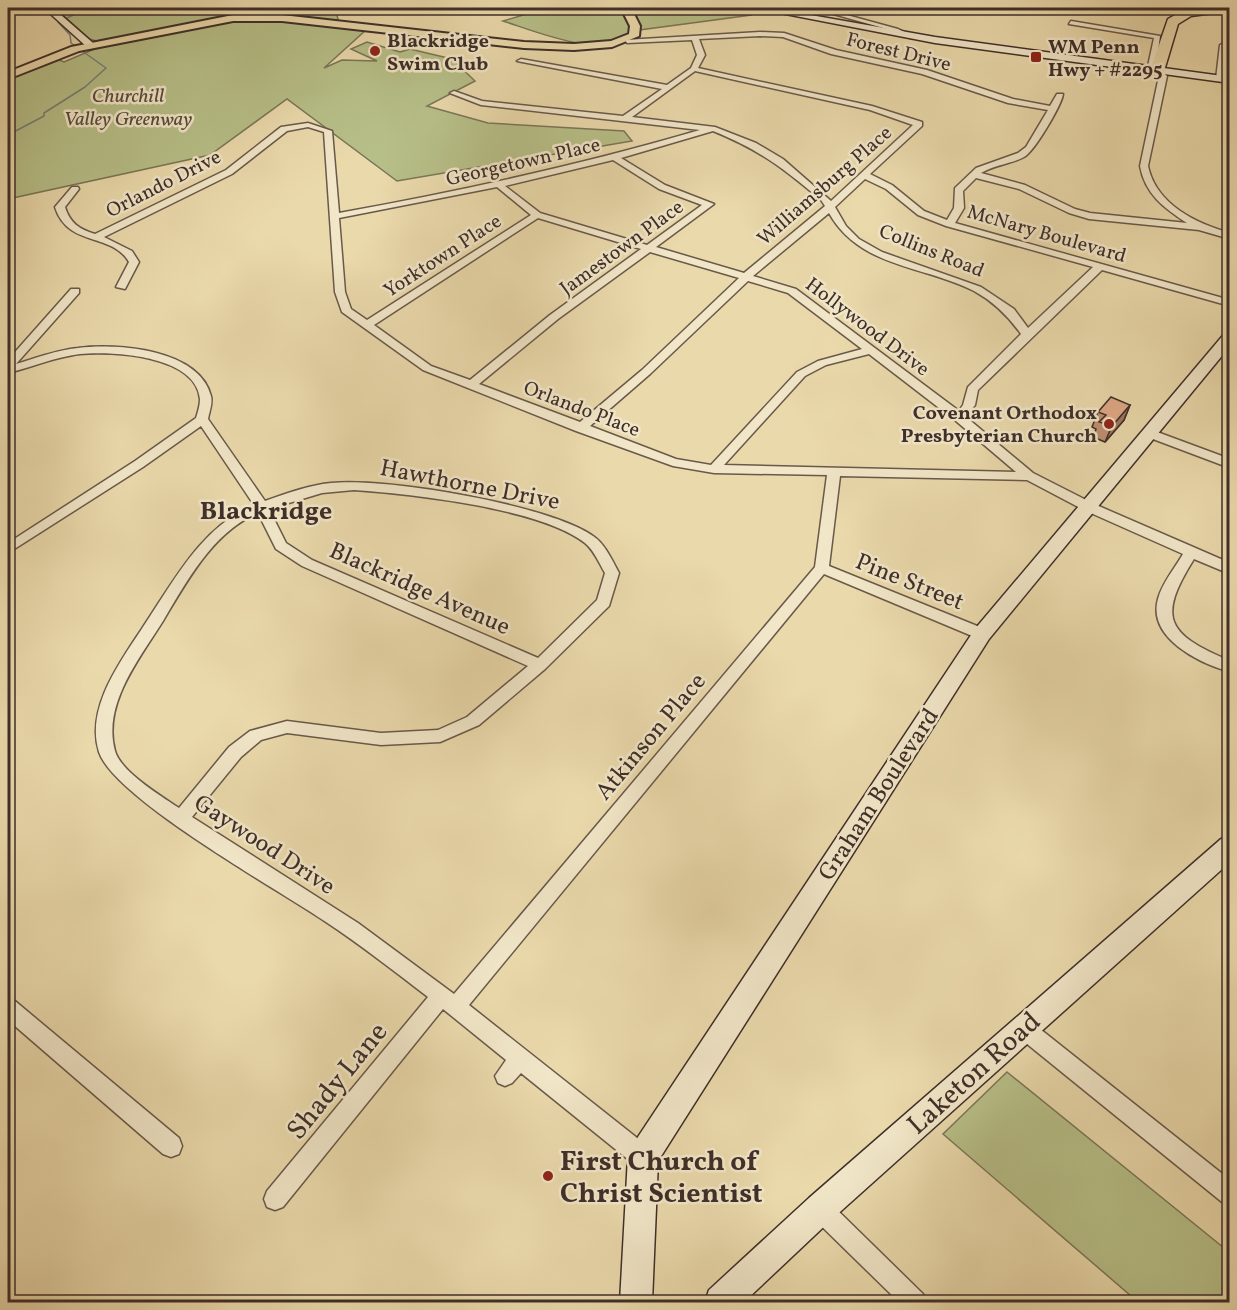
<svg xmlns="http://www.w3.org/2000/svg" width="1237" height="1310" font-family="Vollkorn,serif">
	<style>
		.green { fill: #b7bf88; stroke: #7a7658; stroke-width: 1.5 }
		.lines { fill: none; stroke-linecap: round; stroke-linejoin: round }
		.stream { stroke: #748179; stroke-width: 1.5 }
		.street-casing { stroke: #69594a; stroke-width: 3 }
		.secondary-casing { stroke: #3e2e29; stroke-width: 3 }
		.primary-casing { stroke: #3e2e29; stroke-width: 4 }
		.highway-casing { stroke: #3e2e29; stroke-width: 3 }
		.street { fill: #f1e6c8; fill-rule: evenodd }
		.secondary { fill: #f1e6c8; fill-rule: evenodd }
		.primary { fill: #ead9ab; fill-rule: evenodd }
		.highway { fill: #ead9ab; fill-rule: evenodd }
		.wall { fill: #c19173; stroke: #3e2e29; stroke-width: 1.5 }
		.shaded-wall { fill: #9d765e; stroke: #3e2e29; stroke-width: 1.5 }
		.building { fill: #e0a986; stroke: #3e2e29; stroke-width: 1.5 }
		.poi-dot { fill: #8f2418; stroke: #f1e6c8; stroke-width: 2 }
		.labels { text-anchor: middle; stroke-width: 5; stroke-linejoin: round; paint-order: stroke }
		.far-poi-label { font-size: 20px; font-weight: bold; fill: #3e2e29; stroke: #f1e6c8; text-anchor: start }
		.far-street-label { font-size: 20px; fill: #3e2e29; stroke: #f1e6c8 }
		.far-park-label { font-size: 20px; font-style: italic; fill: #564b3c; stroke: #f1e6c8 }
		.street-label { font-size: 24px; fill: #3e2e29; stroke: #f1e6c8 }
		.neighbourhood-label { font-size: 26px; font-weight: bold; fill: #3e2e29; stroke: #f1e6c8 }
		.near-street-label { font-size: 28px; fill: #3e2e29; stroke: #f1e6c8 }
		.near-poi-label { font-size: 28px; font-weight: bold; fill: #3e2e29; stroke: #f1e6c8; text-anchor: start }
	</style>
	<rect width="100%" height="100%" fill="#ead9ab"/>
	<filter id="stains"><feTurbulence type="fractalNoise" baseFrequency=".00333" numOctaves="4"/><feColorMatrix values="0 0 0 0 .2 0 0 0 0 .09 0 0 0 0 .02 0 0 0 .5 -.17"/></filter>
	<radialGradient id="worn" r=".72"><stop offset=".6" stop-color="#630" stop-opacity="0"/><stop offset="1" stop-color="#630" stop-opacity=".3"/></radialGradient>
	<g class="green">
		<polygon points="55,8 335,8 339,23 243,15 97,41 89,39"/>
		<path d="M 547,8 L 723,8 L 752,15 L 632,31 C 612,64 532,30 503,21 Z"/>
		<polygon points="242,19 273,19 367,29 324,68 342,60 377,61 351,49 367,42 400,52 410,49 452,59 475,81 427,106 488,123 624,131 632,141 397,181 287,99 210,155 8,199 8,79 59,60 64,62 97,48 95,46"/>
		<polygon points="1007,1072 1229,1252 1229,1302 1138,1302 943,1134"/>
	</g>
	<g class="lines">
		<polyline class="stream" points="8,135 44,116 44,113 85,87 106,68 71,43 70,35 58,22 89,8"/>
		<defs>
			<g id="street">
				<polygon points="812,8 821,8 898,29 915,37 910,38 894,31"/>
				<path d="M 1071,21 L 1160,36 L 1156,66 L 1167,76 L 1148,166 C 1156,204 1195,223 1230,233 L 1230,239 L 1199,230 L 1089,219 L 1069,213 L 1019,189 L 976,178 L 963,191 L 964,208 L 955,223 L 1230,300 L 1230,306 L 1102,270 L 978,390 L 975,405 L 966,417 L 1033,473 L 1094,504 L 1230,563 L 1230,574 L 1194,559 C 1157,618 1166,634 1230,661 L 1230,672 C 1199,663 1147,638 1158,599 C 1162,583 1175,568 1183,554 L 1084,510 L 1027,480 L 840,476 L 829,566 L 987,630 L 989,634 L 987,638 L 977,638 L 824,574 L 469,1005 L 651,1149 L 654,1157 L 651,1165 L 643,1168 L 635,1165 L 521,1073 L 512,1083 L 505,1086 L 498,1083 L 495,1076 L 506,1060 L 443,1009 L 283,1207 L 275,1210 L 267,1207 L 264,1199 L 267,1191 L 428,997 C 394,971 361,945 326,922 C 279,890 114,798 99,752 C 85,708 121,661 143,627 C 174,581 201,527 254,505 L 201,426 L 143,467 L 8,553 L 8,543 L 135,461 L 196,418 C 198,412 200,405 200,399 C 196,355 111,351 80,354 C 55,357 32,367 8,373 L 8,360 L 71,289 L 79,289 L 79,293 L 16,364 C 36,358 57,350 78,348 C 117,343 199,349 211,396 C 213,404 209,412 208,419 L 265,501 C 285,494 309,485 331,483 C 386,477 549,505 593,536 C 605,544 612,560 619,573 L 609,606 L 545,669 L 479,725 L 440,742 L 381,745 L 287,733 L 261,740 L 241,757 L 192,817 L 358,923 L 454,994 L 815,567 L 827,475 L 714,473 L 673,466 L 576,431 L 423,370 L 342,312 L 335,292 L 324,132 L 308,127 L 287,131 L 232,174 L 104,237 L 132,251 L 139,262 L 125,289 L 116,287 L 129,262 C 112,232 68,248 55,207 L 72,187 L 78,187 L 79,189 L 65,207 C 70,223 79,229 95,234 L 226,170 L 281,127 L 308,123 L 332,131 L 339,213 C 461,191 581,165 700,130 L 481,105 L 450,93 L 454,91 L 482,101 L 623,116 L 662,89 L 517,61 L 521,59 L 667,85 L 691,68 L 697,55 L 692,40 L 627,43 L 625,40 L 760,32 L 784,33 L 836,50 L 927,70 L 1013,99 L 1050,106 L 1057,94 L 1063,94 C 1062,104 1035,151 1024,157 C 1011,164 994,165 981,173 L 1025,185 L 1075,209 L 1090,213 L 1187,223 C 1164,208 1145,194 1140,166 L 1159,76 L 1148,66 L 1154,38 L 1069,24 ZM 760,36 L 783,37 L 831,54 L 922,74 L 1008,103 L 1048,110 L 1026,147 L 1018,153 L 976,168 L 955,188 L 954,208 L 947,220 L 924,211 L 892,185 L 870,174 L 922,126 L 922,122 L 872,106 L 698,68 L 705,55 L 699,39 ZM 695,71 L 870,110 L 913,125 L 831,201 L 783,159 L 756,143 L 715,127 L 632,117 ZM 713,131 C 760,150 783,168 821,200 L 825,206 L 744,273 L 656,247 L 714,204 L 665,185 L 621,158 ZM 613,160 L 659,189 L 702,205 L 647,245 L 540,213 L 505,186 ZM 865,179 L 886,189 L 918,215 L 946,226 L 1093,267 L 1028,328 L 1014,309 L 981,287 L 882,252 L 859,239 L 846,226 L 835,207 ZM 497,187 L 531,215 L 367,320 L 351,309 L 345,292 L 339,218 ZM 829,213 C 860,268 923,265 974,291 C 994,302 1008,316 1021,334 L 968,387 L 963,405 L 959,411 L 796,289 L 753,276 ZM 538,218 L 641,249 L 550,315 L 470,380 L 431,366 L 374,325 ZM 650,252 L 739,278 L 642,370 L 580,422 L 479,384 L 558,319 ZM 748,281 L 788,293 L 862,349 L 818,361 L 797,372 L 711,465 L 676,459 L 590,426 L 650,374 ZM 869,354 L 956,421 L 1016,472 L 724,465 L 805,376 L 826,365 ZM 354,490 C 411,494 540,508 585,543 C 594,550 599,563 605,573 L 597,600 L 538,658 L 312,560 L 286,543 L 269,509 L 322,493 ZM 258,513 L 276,549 L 302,566 L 528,666 L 467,717 L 438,730 L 381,733 L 287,721 L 250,731 L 229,747 L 179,808 C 161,796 121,772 115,751 C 102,704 140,658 163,621 C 187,581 213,532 258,513 Z"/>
				<polygon points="1224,43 1230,43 1230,47 1227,47 1224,79 1220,81 1216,79 1220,45"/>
				<polygon points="1149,429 1230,459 1230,468 1145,436 1143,433"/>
				<polygon points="8,999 15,1001 179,1138 182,1146 179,1154 171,1157 163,1154 8,1020"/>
				<polygon points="1023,1018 1030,1021 1230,1180 1230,1205 1222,1202 1016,1035 1013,1028 1016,1021"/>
				<polygon points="820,1198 828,1201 923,1294 927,1302 899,1302 812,1217 809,1209 812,1201"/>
			</g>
			<g id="secondary">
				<polygon points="44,8 53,8 93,43 93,47 87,47"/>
				<polygon points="754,8 771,8 935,37 1230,77 1230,83 935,43"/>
				<polygon points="1230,332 1230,346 989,639 658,1161 652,1302 620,1302 628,1157 632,1146 975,629 1225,333"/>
				<polygon points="1230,836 1230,862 831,1220 744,1302 705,1302 709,1290 809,1198 1221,839"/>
			</g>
			<polygon id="primary" points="621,8 631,8 640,26 639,36 612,47 574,50 524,48 282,21 233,21 79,51 8,79 8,72 71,47 233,15 282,15 524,42 574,44 611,41 629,34 630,26"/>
			<g id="highway">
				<polygon points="1070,8 1173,8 1167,12 1076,12"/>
				<polygon points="1201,8 1227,8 1221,12 1191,16 1178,24 1164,71 1162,74 1152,74 1150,71 1168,19 1184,10"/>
			</g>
		</defs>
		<use href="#street" class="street-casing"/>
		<use href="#secondary" class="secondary-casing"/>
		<use href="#primary" class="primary-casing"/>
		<use href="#highway" class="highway-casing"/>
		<use href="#street" class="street"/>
		<use href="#secondary" class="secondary"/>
		<use href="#primary" class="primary"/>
		<use href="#highway" class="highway"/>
	</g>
	<polygon class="wall" points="1130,405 1124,420 1105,442 1093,437 1096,429 1092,427 1098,412"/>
	<polygon class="shaded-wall" points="1130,405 1124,420 1105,442 1112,426"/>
	<polygon class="building" points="1111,397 1130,405 1112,426 1099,422 1106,415 1098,412"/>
	<g class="poi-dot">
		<circle cx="375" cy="51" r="6"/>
		<rect x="1030" y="51" width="12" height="12" rx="3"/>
		<circle cx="1109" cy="424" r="6"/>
		<circle cx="548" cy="1176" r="6"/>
	</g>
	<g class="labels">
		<g class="far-poi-label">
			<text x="387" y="47">Blackridge<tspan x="387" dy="23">Swim Club</tspan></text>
			<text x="1048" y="53">WM Penn<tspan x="1048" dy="23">Hwy + #2295</tspan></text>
			<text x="1097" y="419" text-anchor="end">Covenant Orthodox<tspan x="1097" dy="23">Presbyterian Church</tspan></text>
		</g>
		<g class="far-street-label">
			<text transform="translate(899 51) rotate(14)" y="7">Forest Drive</text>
			<text transform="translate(523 161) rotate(-13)" y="7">Georgetown Place</text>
			<text transform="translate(163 183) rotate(-27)" y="7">Orlando Drive</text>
			<text transform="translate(824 185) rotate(-41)" y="7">Williamsburg Place</text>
			<text transform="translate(1047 233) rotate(16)" y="7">McNary Boulevard</text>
			<text transform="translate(621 247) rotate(-36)" y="7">Jamestown Place</text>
			<text transform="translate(932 250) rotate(22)" y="7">Collins Road</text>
			<text transform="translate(442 255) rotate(-33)" y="7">Yorktown Place</text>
			<text transform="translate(868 326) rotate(37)" y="7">Hollywood Drive</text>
			<text transform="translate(582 408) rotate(21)" y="7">Orlando Place</text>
		</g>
		<g class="far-park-label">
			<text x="128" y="102">Churchill<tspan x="128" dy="23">Valley Greenway</tspan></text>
		</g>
		<g class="street-label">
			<text transform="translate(470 484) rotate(11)" y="8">Hawthorne Drive</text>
			<text transform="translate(910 581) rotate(22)" y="8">Pine Street</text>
			<text transform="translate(420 588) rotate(24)" y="8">Blackridge Avenue</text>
			<text transform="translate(650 736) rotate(-50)" y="8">Atkinson Place</text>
			<text transform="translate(878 794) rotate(-57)" y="8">Graham Boulevard</text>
			<text transform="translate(265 844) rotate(33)" y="8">Gaywood Drive</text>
		</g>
		<g class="neighbourhood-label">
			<text x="266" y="519">Blackridge</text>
		</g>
		<g class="near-street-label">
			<text transform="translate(973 1072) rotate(-42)" y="10">Laketon Road</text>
			<text transform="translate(336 1080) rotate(-51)" y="10">Shady Lane</text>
		</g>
		<g class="near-poi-label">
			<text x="560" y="1170">First Church of<tspan x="560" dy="32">Christ Scientist</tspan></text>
		</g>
	</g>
	<rect width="1237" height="1310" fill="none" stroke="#ead9ab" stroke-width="30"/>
	<rect x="9" y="9" width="1219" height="1292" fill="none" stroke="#3e2e29" stroke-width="3"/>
	<rect x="15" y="15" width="1207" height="1280" fill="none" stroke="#3e2e29" stroke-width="1.5"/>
	<rect width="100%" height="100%" filter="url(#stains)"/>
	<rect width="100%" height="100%" fill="url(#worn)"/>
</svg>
